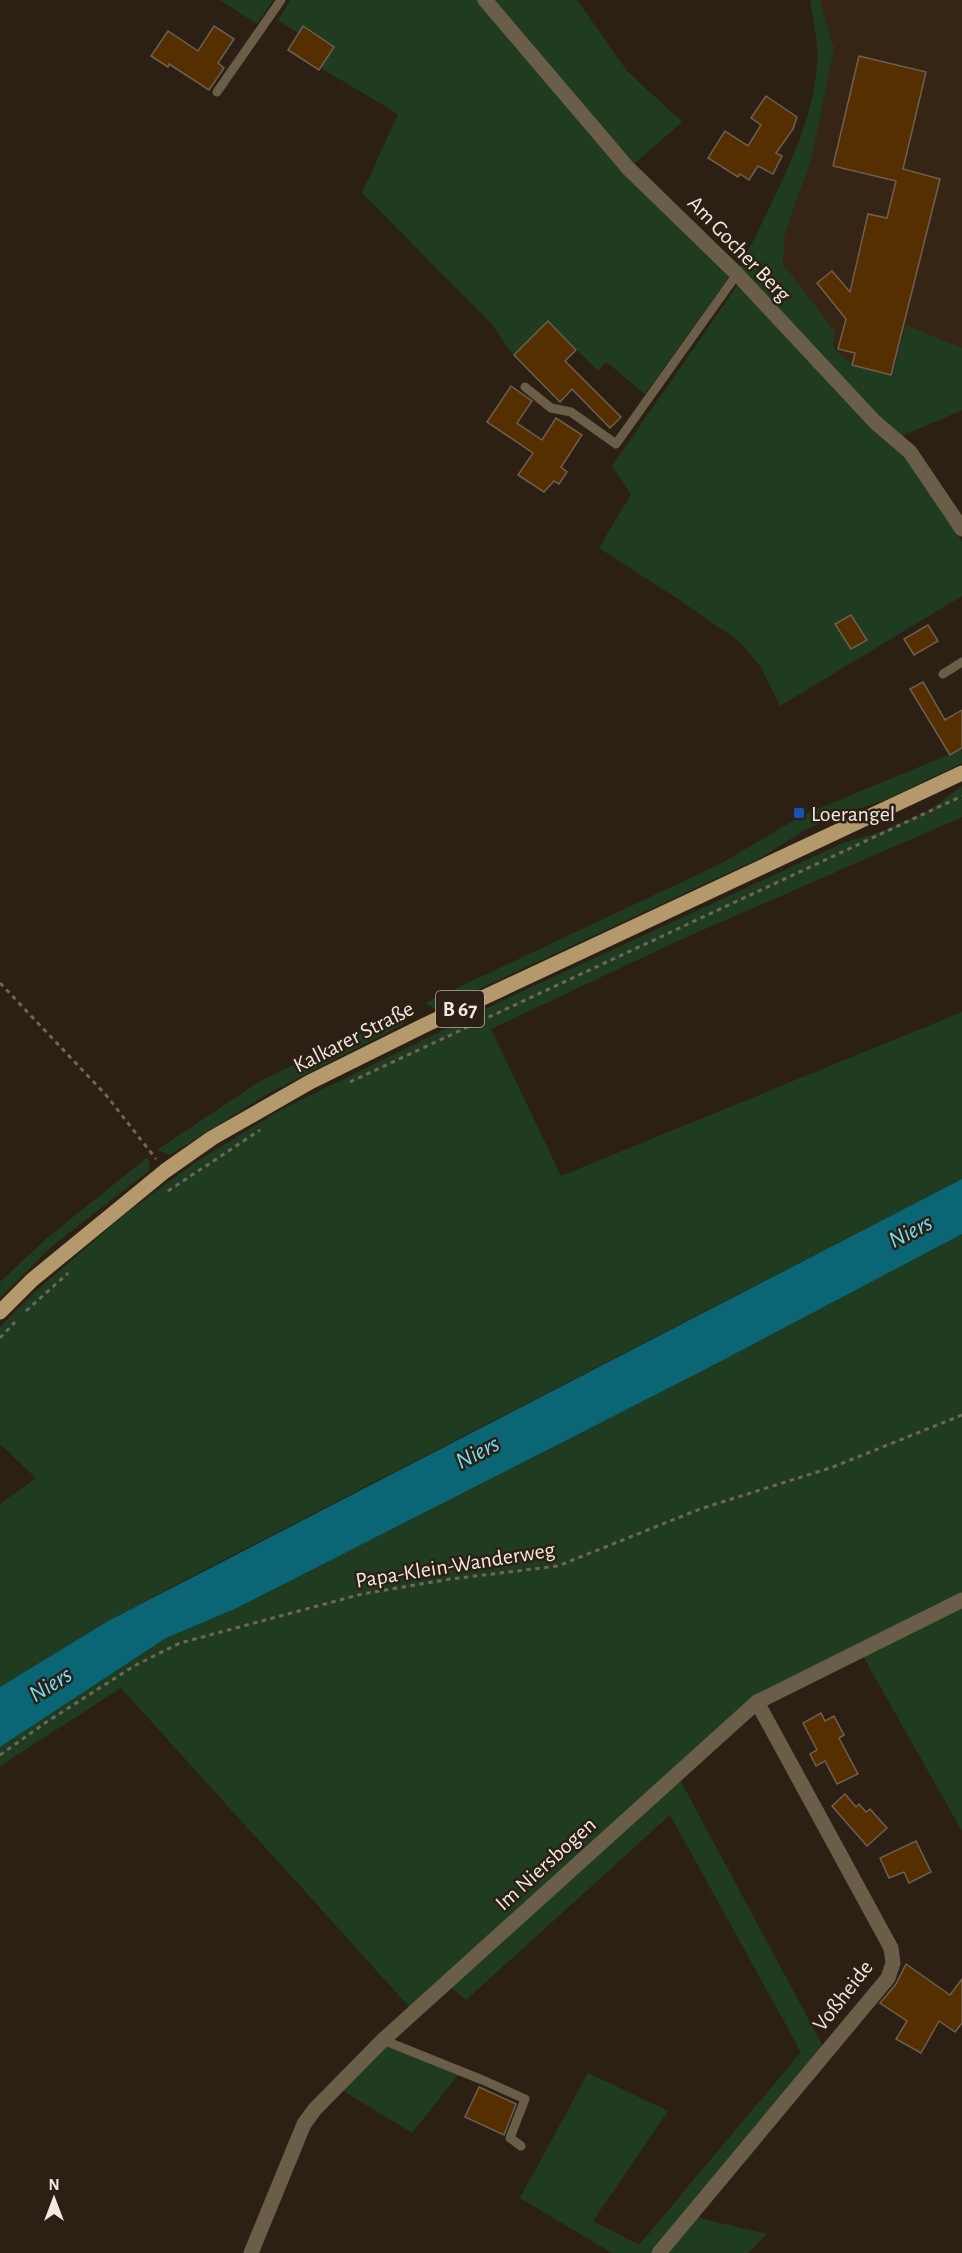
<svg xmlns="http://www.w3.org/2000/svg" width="962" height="2253" font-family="'Alegreya Sans',sans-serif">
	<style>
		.built { fill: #362515 }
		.green { fill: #203c20 }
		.water { fill: #0a6675 }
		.building { fill: #562f00; stroke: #6d5f52; stroke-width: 1.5 }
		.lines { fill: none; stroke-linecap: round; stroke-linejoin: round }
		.path { stroke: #70655b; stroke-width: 3; stroke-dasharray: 4.5 4.5; stroke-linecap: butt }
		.service { stroke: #6b5e49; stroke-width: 9 }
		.minor { stroke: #6b5e49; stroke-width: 15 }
		.primary { stroke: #b4996d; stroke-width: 15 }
		.transit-dot { fill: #1a4fb4; stroke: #2c2015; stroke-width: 2 }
		.labels { text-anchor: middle; stroke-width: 5; stroke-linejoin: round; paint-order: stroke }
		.shield { fill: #2c2015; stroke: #b7ada4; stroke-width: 1.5 }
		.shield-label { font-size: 21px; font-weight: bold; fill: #f2e9e2 }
		.street-label { font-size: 22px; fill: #f2e9e2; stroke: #2c2015 }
		.poi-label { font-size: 22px; fill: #f2e9e2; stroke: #2c2015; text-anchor: start }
		.water-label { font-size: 24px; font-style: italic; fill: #6ee1f9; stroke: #2c2015 }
	</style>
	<rect width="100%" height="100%" fill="#2c2015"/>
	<polygon class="built" points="820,0 962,0 962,348 906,325 893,377 852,365 833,347 783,264 785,232 811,161 834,49"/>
	<g class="green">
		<polygon points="220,0 273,0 257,24"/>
		<polygon points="291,0 479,0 731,274 645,394 606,362 598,371 549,321 513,355 491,323 362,193 398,114 321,68 334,46 303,26 298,33 278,20"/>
		<polygon points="491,0 577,0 627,71 682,122 633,165"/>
		<path d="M 810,0 L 820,0 L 834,49 L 811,161 L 785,232 L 783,264 L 835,332 L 833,347 L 852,365 L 892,376 L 906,325 L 962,348 L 962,410 L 902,436 L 880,419 L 739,270 C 767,210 814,130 817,64 C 818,42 814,21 810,0 Z"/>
		<polygon points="739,283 848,404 907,459 921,476 962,542 962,596 780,706 761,667 740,642 678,599 599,548 631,494 612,466"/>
		<polygon points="960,750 962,751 962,763 885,800 836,816 805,830 762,857 436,1009 425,1003 722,863 803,815"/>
		<polygon points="962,786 962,817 680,940 491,1029 561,1176 962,1012 962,1179 200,1572 108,1621 0,1687 0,1504 36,1478 0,1444 0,1327 37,1290 124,1215 193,1164 277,1112 508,998 843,843 880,832 930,810"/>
		<polygon points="413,1009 402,1025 267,1094 170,1155 157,1150 262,1080"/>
		<polygon points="148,1157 150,1170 52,1246 0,1298 0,1282 46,1239"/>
		<polygon points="962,1234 962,1831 860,1651 757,1702 677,1774 826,2052 690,2216 767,2234 748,2253 612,2253 520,2198 588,2073 668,2111 593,2221 639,2245 801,2052 670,1815 466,2000 445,1983 414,2012 121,1688 0,1766 0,1747 166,1638 237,1608 706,1369"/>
		<polygon points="383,2040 461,2071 412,2133 337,2087"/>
	</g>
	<polygon class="water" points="962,1179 962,1234 706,1369 237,1608 166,1638 0,1747 0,1687 108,1621"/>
	<g class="building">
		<polygon points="214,26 234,39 218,63 224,68 209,90 169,64 168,67 151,56 168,31 198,51"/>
		<polygon points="303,26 334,47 319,70 288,50"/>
		<polygon points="859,56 926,72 903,169 940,179 891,375 852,365 855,353 838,349 846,319 817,283 832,271 850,292 868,214 887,218 896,181 833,166"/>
		<polygon points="766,96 797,117 793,129 776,153 782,156 773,174 758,166 749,180 740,174 738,177 708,158 725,131 748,146 761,125 751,118"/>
		<polygon points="548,321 576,350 565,361 621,417 610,428 572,389 560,402 514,355"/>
		<polygon points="511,386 532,401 517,423 542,440 556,418 582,435 561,467 567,472 559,484 554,481 544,492 518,475 533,453 487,422"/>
		<polygon points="851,615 867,640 851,649 835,624"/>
		<polygon points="928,625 938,641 914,655 904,639"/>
		<polygon points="923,682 945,720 962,710 962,748 950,755 910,689"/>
		<polygon points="821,1713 825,1721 834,1716 844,1735 839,1738 858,1774 837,1784 825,1761 816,1766 810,1754 817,1750 803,1723"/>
		<polygon points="845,1794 856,1807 859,1804 866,1812 870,1809 887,1828 867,1846 832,1806"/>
		<polygon points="916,1841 931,1872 909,1883 904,1872 889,1878 880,1858"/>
		<polygon points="906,1964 950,1995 962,1979 962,2023 955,2032 939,2021 921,2053 896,2039 907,2021 880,2003 896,1984"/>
		<polygon points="479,2087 516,2104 504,2135 465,2117"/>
	</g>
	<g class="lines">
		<g class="path">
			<polyline points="0,983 106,1095 156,1159"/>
			<polyline points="350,1082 962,796"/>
			<polyline points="168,1191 260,1130"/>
			<polyline points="26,1311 68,1273"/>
			<polyline points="0,1338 15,1322"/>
			<polyline points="0,1755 45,1723 134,1666 180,1643 362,1594 451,1579 558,1566 700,1509 833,1467 962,1415"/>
		</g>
		<g class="service">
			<polyline points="217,92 281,0"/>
			<polyline points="525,387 551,408 571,412 616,444 737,274"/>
			<polyline points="943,674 962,662"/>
			<polyline points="383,2040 485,2081 525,2099 510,2138 521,2146"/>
		</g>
		<g class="minor">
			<polyline points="485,0 628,168 737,274 875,422 910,452 962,529"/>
			<polyline points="251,2253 304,2124 315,2109 383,2040 757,1702 962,1600"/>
			<polyline points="659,2253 888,1978 893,1963 891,1948 757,1702"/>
		</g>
		<polyline class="primary" points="0,1312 32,1280 165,1171 212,1138 310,1082 425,1025 962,773"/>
	</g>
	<rect class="transit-dot" x="793" y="807" width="12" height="12" rx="3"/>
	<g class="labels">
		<rect class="shield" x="436" y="991" width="48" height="36" rx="4.5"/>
		<g class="shield-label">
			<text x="460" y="1016">B 67</text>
		</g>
		<g class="street-label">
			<text transform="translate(740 248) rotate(46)" y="8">Am Gocher Berg</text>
			<text transform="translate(353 1036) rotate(-27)" y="8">Kalkarer Straße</text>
			<text transform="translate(455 1564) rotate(-9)" y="8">Papa-Klein-Wanderweg</text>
			<text transform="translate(545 1863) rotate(-42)" y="8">Im Niersbogen</text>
			<text transform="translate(842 1995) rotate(-52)" y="8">Voßheide</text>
		</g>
		<g class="poi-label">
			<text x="811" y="821">Loerangel</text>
		</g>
		<g class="water-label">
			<text transform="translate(910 1231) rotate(-27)" y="8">Niers</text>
			<text transform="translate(477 1452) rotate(-27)" y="8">Niers</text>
			<text transform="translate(50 1684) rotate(-32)" y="8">Niers</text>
		</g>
	</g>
	<g transform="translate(54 2199)" stroke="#2c2015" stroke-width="4.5" paint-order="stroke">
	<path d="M0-4.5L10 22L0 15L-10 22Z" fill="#f2e9e2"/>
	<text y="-9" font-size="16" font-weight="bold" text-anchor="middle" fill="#f2e9e2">N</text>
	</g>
</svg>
